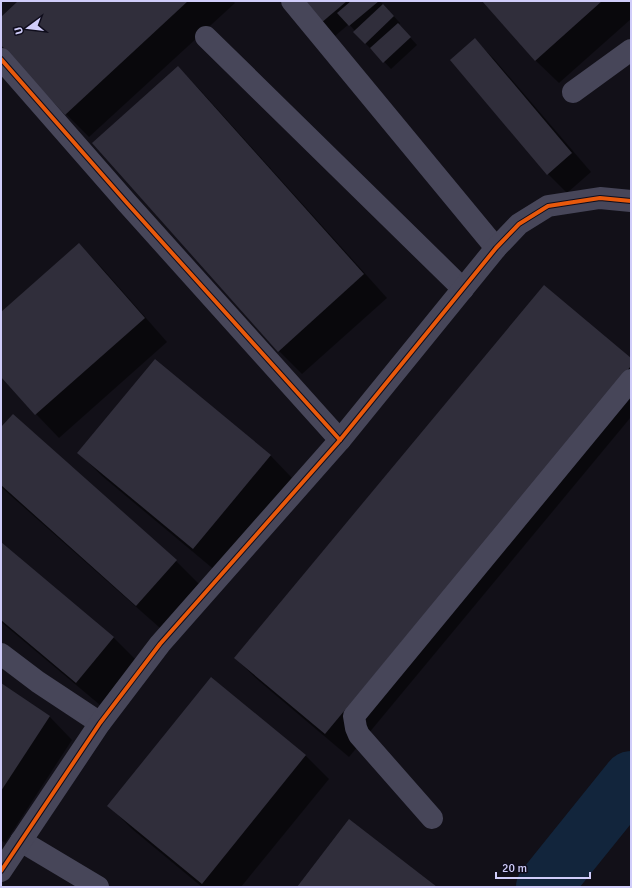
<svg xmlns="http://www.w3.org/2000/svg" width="632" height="888" font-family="Signika,sans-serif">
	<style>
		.shadow { fill: #0007 }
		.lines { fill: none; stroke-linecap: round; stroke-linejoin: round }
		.river { stroke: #12253c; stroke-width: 56 }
		.building { fill: #302e3b }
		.minor { stroke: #474659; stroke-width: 22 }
		.cycleway-casing { stroke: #0f0d1c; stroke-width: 6 }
		.cycleway { stroke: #e8590c; stroke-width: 4 }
	</style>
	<rect width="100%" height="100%" fill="#121018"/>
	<g class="shadow">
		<polygon points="20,1 233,1 235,3 89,137 66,114 1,43 1,19"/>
		<polygon points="304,1 380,1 400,23 399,25 417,45 391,69 373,50 372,50 366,44 349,24 335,36 322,22"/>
		<polygon points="483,1 631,1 631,19 559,83 535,60"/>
		<polygon points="475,40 494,59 591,172 567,193 548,174"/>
		<polygon points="178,67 201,91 387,298 302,374 279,351"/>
		<polygon points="79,244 102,268 167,342 59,438 36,414 1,375 1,313"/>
		<polygon points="631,359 631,417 349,757 259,681 235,658"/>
		<polygon points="1,428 176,561 199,584 160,628 1,487"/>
		<polygon points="79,453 270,455 293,479 217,572 102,476"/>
		<polygon points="1,543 113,637 137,661 100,705 1,622"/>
		<polygon points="212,679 306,756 329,779 241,887 202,887 132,829 109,806"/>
		<polygon points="1,685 49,716 72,740 5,843 1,840"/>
	</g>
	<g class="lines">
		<polyline class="river" points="544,887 631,779"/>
	</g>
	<g class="building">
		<polygon points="18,1 188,1 65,115 1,45 1,17"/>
		<polygon points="303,1 347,1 321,23"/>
		<polygon points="351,1 379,1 349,26 337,13"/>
		<polygon points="482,1 602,1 535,61"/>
		<polygon points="383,4 394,16 365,44 353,32"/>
		<polygon points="398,23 411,37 383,63 370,48"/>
		<polygon points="475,38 572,153 547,175 450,60"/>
		<polygon points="178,66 364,274 278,352 92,143"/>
		<polygon points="79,243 145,318 35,415 1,377 1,312"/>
		<polygon points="544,285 631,358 631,366 325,734 234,658"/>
		<polygon points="155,359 271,455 193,549 77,453"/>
		<polygon points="13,414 177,560 136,606 1,485 1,427"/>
		<polygon points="1,542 114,637 76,683 1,620"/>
		<polygon points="211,677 306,755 202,884 107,806"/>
		<polygon points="1,683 50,716 1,791"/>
		<polygon points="349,819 437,887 297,887"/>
	</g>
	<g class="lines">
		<g class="minor">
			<polyline points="292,1 496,248"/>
			<polyline points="206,37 463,289"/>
			<polyline points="1,59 127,203 340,440"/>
			<polyline points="573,92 631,50"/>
			<polyline points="1,654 38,682 100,723"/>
			<polyline points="432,818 359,735 356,728 354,716 631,380"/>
			<polyline points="21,841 98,887"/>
			<polyline points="1,871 100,723 160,644 340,440 496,248 519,224 548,206 600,198 631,201"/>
		</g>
		<defs>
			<g id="cycleway">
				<polyline points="1,59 127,203 340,440"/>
				<polyline points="1,871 100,723 160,644 340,440 496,248 519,224 548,206 600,198 631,201"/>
			</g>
		</defs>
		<use href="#cycleway" class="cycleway-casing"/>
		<use href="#cycleway" class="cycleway"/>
	</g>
	<rect width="632" height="888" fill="none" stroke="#d0cdfa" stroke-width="4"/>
	<g transform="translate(28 28) rotate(255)" stroke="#0f0d1c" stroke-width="3" paint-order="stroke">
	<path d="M0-3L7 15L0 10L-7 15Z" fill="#d0cdfa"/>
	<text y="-6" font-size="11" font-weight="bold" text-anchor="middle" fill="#d0cdfa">U</text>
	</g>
	<path d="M496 872v6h94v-6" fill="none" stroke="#d0cdfa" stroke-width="2"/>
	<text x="502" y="872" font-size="12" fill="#d0cdfa" stroke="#0f0d1c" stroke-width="3" paint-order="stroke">20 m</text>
</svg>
